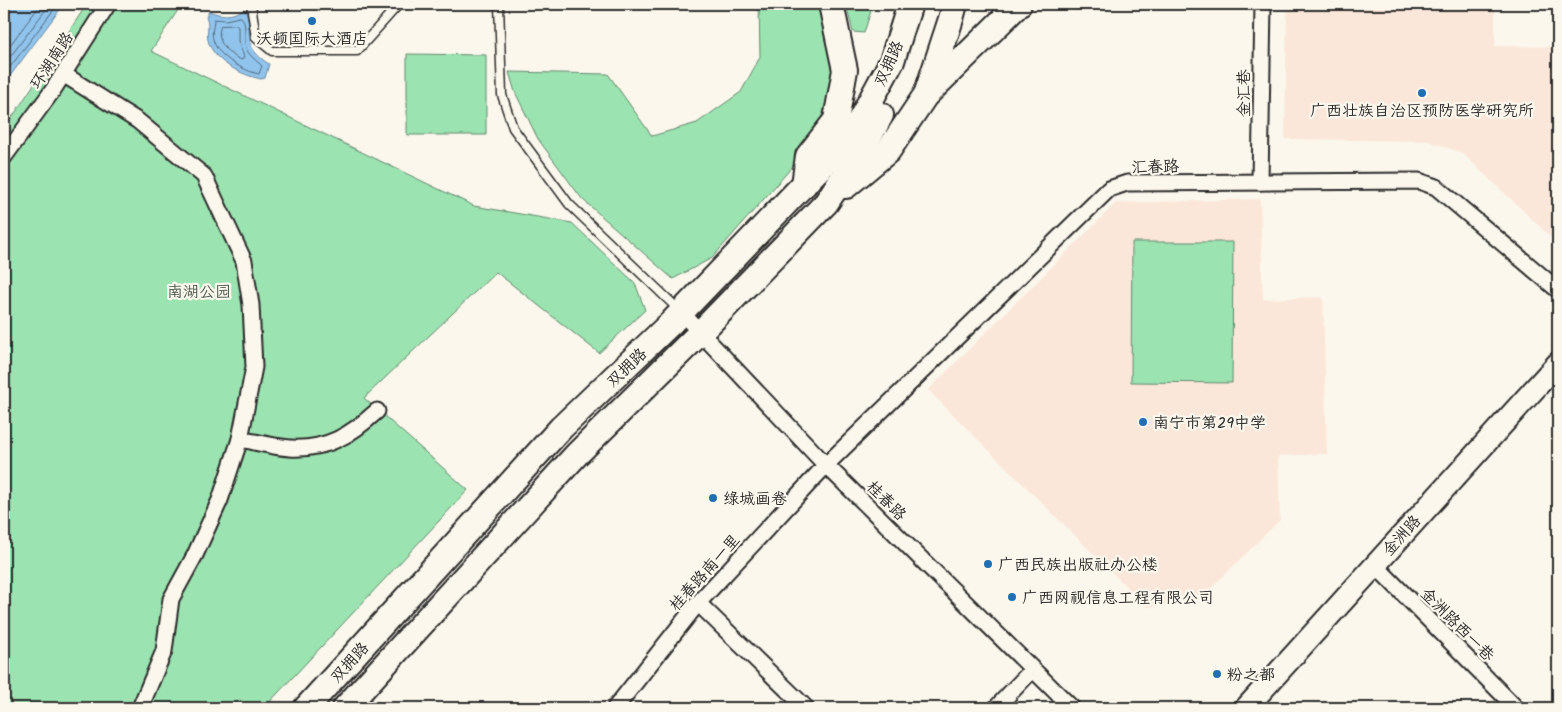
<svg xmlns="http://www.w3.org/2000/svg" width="1562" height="712" font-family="Kalam,'LXGW WenKai TC',sans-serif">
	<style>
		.built { fill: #fbe7d9 }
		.green { fill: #9be3b1; stroke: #63876e }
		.water { fill: #90c4ed; stroke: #68879f }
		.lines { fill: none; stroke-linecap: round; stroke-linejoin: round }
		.shore { stroke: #536879; stroke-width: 1 }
		.lane-casing { stroke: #2b2b2b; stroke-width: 11 }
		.street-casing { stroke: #2b2b2b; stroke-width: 19 }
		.secondary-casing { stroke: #2b2b2b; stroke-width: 25 }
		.primary-casing { stroke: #2b2b2b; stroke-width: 28 }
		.lane { stroke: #fbf7ec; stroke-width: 8 }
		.street { stroke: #fbf7ec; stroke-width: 15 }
		.secondary { stroke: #fbf7ec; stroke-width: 21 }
		.primary { stroke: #fbf7ec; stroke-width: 24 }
		.poi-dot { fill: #1f6fb2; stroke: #fbf7ec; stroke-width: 2 }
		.labels { text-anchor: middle; stroke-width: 4.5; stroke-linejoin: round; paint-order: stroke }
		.poi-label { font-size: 16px; fill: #2b2b2b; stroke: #fbf7ec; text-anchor: start }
		.street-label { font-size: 16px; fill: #2b2b2b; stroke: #fbf7ec }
		.park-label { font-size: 16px; fill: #47594c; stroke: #fbf7ec }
	</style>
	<rect width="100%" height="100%" fill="#fbf7ec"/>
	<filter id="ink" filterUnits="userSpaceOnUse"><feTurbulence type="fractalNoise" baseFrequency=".02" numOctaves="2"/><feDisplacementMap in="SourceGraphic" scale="10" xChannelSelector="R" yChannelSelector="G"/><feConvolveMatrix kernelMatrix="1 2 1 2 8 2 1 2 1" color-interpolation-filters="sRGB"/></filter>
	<g filter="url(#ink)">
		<g class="built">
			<polygon points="1287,4 1495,4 1495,46 1558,47 1558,244 1462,153 1428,141 1285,139"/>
			<polygon points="1260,199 1263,299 1323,297 1327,454 1278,456 1280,520 1209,590 1177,604 1147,607 928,390 1116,203"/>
		</g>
		<g class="green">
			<polygon points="87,4 182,4 151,51 474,206 572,223 635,283 645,310 599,353 496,272 364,398 468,490 264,708 4,708 4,128 15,113"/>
			<polygon points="759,4 821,4 835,70 815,141 712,258 673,279 582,199 538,139 515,92 509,72 608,74 652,136 697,123 741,92 760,57"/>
			<polygon points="846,4 873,4 864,33 853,32"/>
			<polygon points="407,54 486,55 486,135 407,135"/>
			<polygon points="1132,242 1233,242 1232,383 1131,382"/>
		</g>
		<g class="water">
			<polygon points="4,4 64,4 4,84"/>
			<path d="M 243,9 L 246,11 C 254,36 241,46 269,64 L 265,78 L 261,79 C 242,75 213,62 208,40 C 206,32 210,25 206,17 L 209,11 C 221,16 232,17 243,9 Z"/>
		</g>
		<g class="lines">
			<g class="shore">
				<path d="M 241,17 C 248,23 243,38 246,48 C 249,56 257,61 262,66 L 259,74 C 244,71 216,56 213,39 C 211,32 214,26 214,19 L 225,20 Z"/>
				<path d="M 236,25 L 238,27 L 238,41 L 244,57 L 242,60 C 229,56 214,40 221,26 Z"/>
				<polyline points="4,53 41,4"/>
				<polyline points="4,65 50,4"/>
				<polyline points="4,75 58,4"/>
			</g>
			<defs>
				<g id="lane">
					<polyline points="251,4 256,38 272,51 357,51 399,4"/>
					<polyline points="499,4 502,95 513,128 569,204 679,310"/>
				</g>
				<g id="street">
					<polyline points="63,74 138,121 204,176 244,261 251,305 254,367 240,439 220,500 195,555 171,599 164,651 140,708"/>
					<polyline points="4,157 53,90 108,4"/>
					<polyline points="1260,182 1263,4"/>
					<polyline points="681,312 821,460 1072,708"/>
					<path d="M 240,439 C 256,442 274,447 290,448 C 327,450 351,435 377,411"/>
					<polyline points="1374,564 1516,708"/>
					<polyline points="698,603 806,708"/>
					<polyline points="615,708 698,603 826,465 1109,189 1127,183 1419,181 1436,187 1558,290"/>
					<polyline points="996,708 1032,670"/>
				</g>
				<polyline id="secondary" points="1246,708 1558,363"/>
				<g id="primary">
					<polyline points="927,92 951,19 955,4"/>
					<polyline points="804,185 808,156 836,120 845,70 831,4"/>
					<polyline points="846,186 888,151 925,96 1019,4"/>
					<polyline points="306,708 561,428 672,322 853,133 892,61 910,4"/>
					<polyline points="345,708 577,454 700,333 826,203 867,141 881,115"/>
				</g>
			</defs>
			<use href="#lane" class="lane-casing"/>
			<use href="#street" class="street-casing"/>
			<use href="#secondary" class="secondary-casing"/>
			<use href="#primary" class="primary-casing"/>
			<use href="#lane" class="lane"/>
			<use href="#street" class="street"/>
			<use href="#secondary" class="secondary"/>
			<use href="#primary" class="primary"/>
		</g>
	</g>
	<g class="poi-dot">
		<circle cx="312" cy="21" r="5"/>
		<circle cx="1422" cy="93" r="5"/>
		<circle cx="1143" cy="422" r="5"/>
		<circle cx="713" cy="498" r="5"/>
		<circle cx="988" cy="564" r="5"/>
		<circle cx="1012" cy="597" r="5"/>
		<circle cx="1217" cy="674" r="5"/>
	</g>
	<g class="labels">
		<g class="poi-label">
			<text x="312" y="44" text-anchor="middle">沃顿国际大酒店</text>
			<text x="1422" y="116" text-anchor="middle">广西壮族自治区预防医学研究所</text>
			<text x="1153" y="428">南宁市第29中学</text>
			<text x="723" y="504">绿城画卷</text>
			<text x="998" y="570">广西民族出版社办公楼</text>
			<text x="1022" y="603">广西网视信息工程有限公司</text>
			<text x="1227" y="680">粉之都</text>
		</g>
		<g class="street-label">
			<text transform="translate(51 60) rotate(-57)" y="6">环湖南路</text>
			<text transform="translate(888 63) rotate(-66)" y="6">双拥路</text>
			<text transform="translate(1243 93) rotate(-90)" y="6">金汇巷</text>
			<text transform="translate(1155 166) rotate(-2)" y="6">汇春路</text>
			<text transform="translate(626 367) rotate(-44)" y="6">双拥路</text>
			<text transform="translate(887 500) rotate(45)" y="6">桂春路</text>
			<text transform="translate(1401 535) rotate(-48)" y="6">金洲路</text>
			<text transform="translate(704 572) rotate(-48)" y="6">桂春路南一里</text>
			<text transform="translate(1458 624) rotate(45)" y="6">金洲路西一巷</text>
			<text transform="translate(349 662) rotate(-48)" y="6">双拥路</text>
		</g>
		<g class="park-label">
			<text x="199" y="297">南湖公园</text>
		</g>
	</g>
	<rect width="1562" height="712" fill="none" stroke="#fbf7ec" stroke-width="20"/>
	<rect x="10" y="10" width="1542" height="692" fill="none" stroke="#2b2b2b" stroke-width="2" filter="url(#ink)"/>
</svg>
